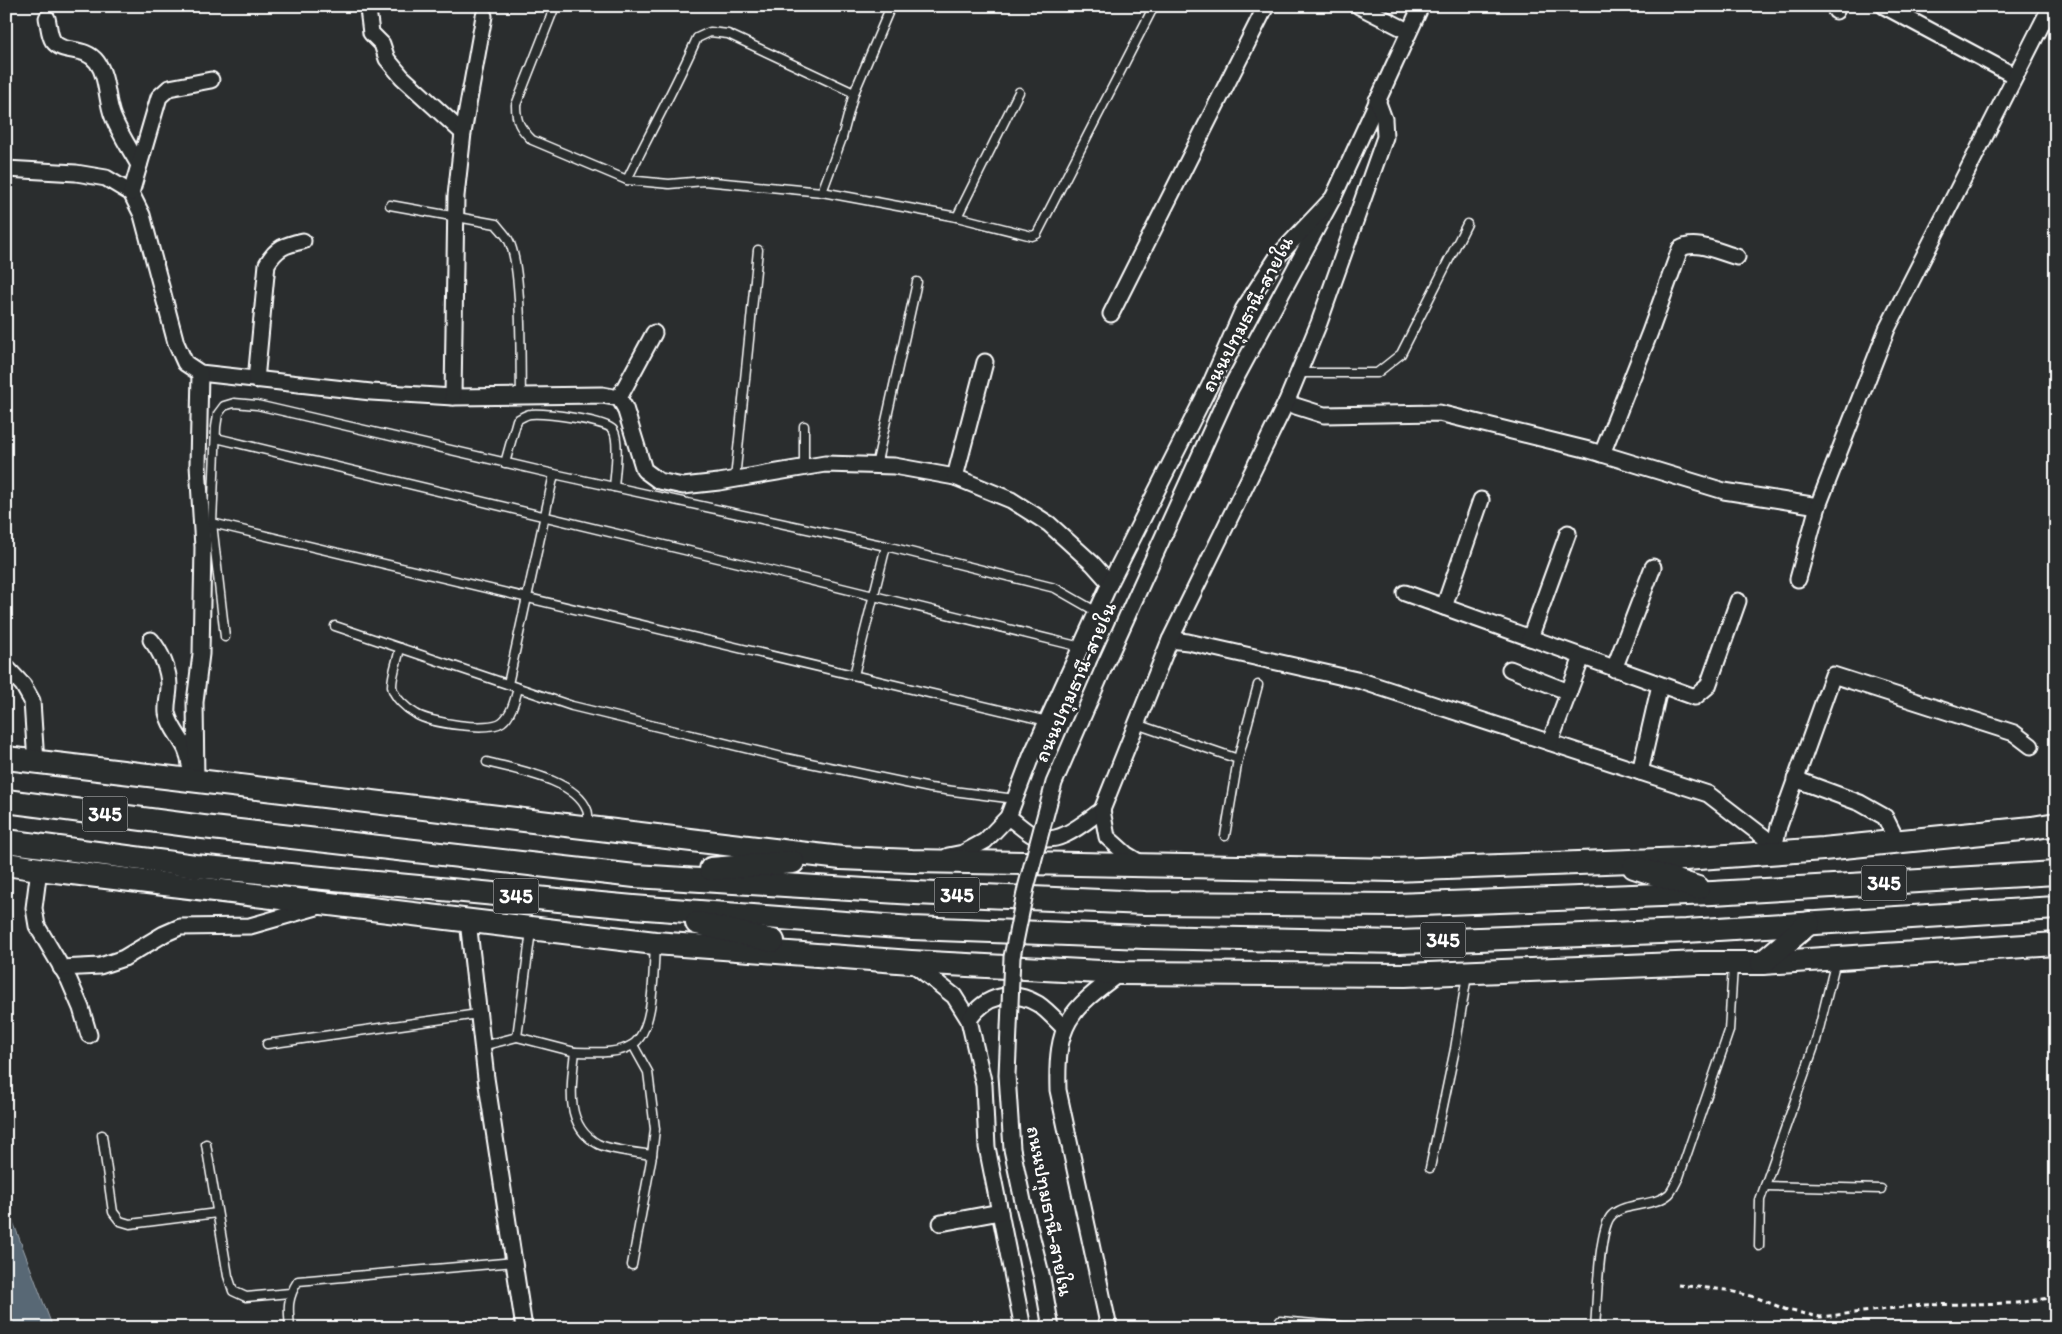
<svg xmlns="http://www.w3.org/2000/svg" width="2062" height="1334" font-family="Itim,'Playpen Sans Thai',sans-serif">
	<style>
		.water { fill: #586774; stroke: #9ba4ac }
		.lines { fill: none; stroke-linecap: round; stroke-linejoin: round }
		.service-casing { stroke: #fff; stroke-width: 11 }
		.minor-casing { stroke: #fff; stroke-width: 19 }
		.primary-casing { stroke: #fff; stroke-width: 26 }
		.path { stroke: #fff; stroke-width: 3; stroke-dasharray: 5 4; stroke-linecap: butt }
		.service { stroke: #2a2d2e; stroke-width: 8 }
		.minor { stroke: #2a2d2e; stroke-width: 15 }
		.primary { stroke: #2a2d2e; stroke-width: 22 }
		.minor-bridge-casing { stroke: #fff; stroke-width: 19; stroke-linecap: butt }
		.minor-bridge { stroke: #2a2d2e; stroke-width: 15 }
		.labels { text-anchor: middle; stroke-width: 5; stroke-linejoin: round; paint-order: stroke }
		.shield { fill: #2a2d2e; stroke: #bfc0c0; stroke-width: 1 }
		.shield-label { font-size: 20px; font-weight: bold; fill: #fff }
		.street-label { font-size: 21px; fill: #fff; stroke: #2a2d2e }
	</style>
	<rect width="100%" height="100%" fill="#2a2d2e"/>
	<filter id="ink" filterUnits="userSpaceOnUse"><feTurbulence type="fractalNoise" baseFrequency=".02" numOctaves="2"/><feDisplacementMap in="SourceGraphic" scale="10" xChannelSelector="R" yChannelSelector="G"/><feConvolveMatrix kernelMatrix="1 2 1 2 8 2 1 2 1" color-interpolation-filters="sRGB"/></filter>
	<g filter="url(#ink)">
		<polygon class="water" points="6,1203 53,1328 6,1328"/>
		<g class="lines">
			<defs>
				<g id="service">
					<path d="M 555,6 L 516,105 C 516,122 520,128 532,140 L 627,180"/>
					<path d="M 854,93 L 728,34 L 710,32 L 697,38 C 676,86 650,132 627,180 L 669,184 L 704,181 L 822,192 L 957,217 L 1019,92"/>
					<polyline points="822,192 842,138 854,93 891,6"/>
					<path d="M 390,205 L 496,224 C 500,229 505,234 508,239 C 523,265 520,362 521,396"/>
					<polyline points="957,217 1032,236 1037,234 1154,6"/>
					<polyline points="1299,373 1377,373 1401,354 1467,224"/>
					<polyline points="216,438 760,568 1081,647"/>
					<path d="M 505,463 L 517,420 C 521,418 526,414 531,414 C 544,413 606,420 613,430 C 620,440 615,474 614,487"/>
					<polyline points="876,466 917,282"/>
					<polyline points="804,468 804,426"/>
					<polyline points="735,479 758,250"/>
					<polyline points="212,523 216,427 218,414 224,406 234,403 257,405 554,474 886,546 1055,588 1097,612"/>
					<polyline points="335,626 572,706 786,758 930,788 1015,799"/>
					<polyline points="225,637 212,523 1047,721"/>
					<path d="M 400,648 C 398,659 392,674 392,686 C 393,697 407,709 416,714 C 430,723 489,732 502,722 C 512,714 515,699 518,688"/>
					<polyline points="854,675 886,546"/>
					<polyline points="508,684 554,474"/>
					<polyline points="1136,724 1238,759"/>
					<path d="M 487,762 C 516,770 575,779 587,810 C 589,814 588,821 588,826"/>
					<polyline points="1225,836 1238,759 1258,685"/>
					<path d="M 531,931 L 517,1037 L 575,1052 C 571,1084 564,1126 598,1144 C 610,1150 639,1153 652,1155 L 632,1265"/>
					<polyline points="267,1044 478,1014"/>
					<polyline points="633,1045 648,1072 655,1129 652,1155"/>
					<polyline points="482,1046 517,1037"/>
					<path d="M 575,1052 C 593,1052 616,1055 632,1045 C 655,1031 653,971 655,946"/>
					<polyline points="102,1135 113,1212 120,1221 130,1224 217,1213"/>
					<polyline points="206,1144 228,1276 233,1291 246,1297 290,1293"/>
					<polyline points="1430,1168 1455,1049 1467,975"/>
					<polyline points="1765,1186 1881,1189"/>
					<polyline points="1759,1246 1760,1200 1816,1041 1836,960"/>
					<polyline points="1280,1321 1361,1328"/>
					<path d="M 290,1328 C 288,1308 287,1298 298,1281 L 515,1262"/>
					<path d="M 1595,1328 C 1597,1307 1598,1227 1612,1215 C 1626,1202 1654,1207 1669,1194 C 1673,1190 1676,1182 1679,1177 L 1729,1031 L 1733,966"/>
				</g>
				<g id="minor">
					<polyline points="1359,6 1408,31"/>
					<polyline points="1884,6 2015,76"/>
					<polyline points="368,9 371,33 382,44 387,59 402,77 463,133"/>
					<polyline points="1836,11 1838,6"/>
					<path d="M 47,18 C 49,25 49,35 53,41 C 63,55 84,45 97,62 C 108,77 106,100 113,117 C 120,134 130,149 139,165"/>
					<polyline points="6,169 76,173 106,178 131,193 142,215 176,343 185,363 200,373 371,392 453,397 602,395 619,398 625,408 644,470 659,481 683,486 719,482 825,464 894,466 955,477 1011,500 1049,524 1093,564 1110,583"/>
					<polyline points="131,193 159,97 169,88 211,80"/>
					<polyline points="1111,314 1266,6"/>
					<path d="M 256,380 L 267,264 C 277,247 285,245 303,241"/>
					<polyline points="453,397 456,196 463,133 484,16"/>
					<polyline points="619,398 654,333"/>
					<polyline points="1286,403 1324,415 1439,413 1589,450 1724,491 1818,506"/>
					<path d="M 1602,454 L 1650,332 L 1680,249 C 1695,239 1721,253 1737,257"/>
					<polyline points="955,477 985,362"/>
					<polyline points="1798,579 1818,506 1887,329 2051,6"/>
					<polyline points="1405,593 1695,697 1708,686 1738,601"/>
					<polyline points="1444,607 1481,500"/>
					<polyline points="1530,638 1568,533"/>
					<path d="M 151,640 C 161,652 169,670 169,686 C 169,695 166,704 167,713 C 172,734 189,743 190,766"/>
					<polyline points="1170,640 1188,642 1361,681 1708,794 1764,837 1773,853"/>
					<polyline points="1105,665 1230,389 1333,198 1421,6"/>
					<polyline points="6,667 23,685 32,701 36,763"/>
					<polyline points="1510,669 1569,692"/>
					<polyline points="1614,669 1653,567"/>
					<polyline points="1550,742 1582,657"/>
					<polyline points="1640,772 1660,685"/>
					<polyline points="1795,779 1860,803 1885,817 1897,841"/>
					<polyline points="196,781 195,702 201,654 203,547 198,465 200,373"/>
					<path d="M 1008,817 C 1017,823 1025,831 1034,836 C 1057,848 1085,822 1102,810"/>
					<polyline points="1773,853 1779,826 1833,675 2014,733 2031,746"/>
					<polyline points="948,856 963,853 985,841 1008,817 1032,754 1110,583 1210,385 1243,310 1278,256 1333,198"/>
					<polyline points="1142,864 1127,855 1107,837 1102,810 1170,640 1286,403 1319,323 1385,137 1384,119 1377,100"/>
					<polyline points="39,869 34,908 37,926 69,980 81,1008 89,1035"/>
					<polyline points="468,921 486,1078 524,1328"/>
					<polyline points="912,963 954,996 969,1020 984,1085 987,1147 1023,1328"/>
					<polyline points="61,968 100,966 124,958 164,934 180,927 250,926 320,906"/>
					<path d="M 969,1020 C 985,995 1012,989 1038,1004 C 1047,1010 1056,1020 1064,1028"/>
					<polyline points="1024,1206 1042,1278 1051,1328"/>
					<polyline points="941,1223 1000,1212"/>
					<path d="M 1109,1328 L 1058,1090 C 1056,1024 1068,1011 1120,973"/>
				</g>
				<g id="primary">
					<polyline points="6,758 841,858 912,861 1394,870 1685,859 1823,849 2032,828 2056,824"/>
					<polyline points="6,801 203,827 635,876 915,893 1145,903 1396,905 1713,893 2056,873"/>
					<polyline points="6,841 195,866 633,907 912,928 1144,937 1399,942 1686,931 2056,908"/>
					<polyline points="6,864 39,869 655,943 911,962 1120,973 1405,975 1700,963 1762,963 2056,944"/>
					<polyline points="1634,867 1698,888"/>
					<polyline points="711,869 793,862"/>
					<polyline points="697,923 773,941"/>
					<polyline points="1762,963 1809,923"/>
				</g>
			</defs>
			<use href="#service" class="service-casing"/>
			<use href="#minor" class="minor-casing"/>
			<use href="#primary" class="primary-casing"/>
			<polyline class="path" points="1678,1285 1726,1290 1755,1297 1787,1310 1820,1317 1922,1305 2017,1303 2056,1297"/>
			<use href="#service" class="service"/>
			<use href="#minor" class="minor"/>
			<use href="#primary" class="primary"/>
			<defs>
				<polyline id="minor-bridge" points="1024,1206 1012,1149 1007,1075 1012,957 1026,888 1054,783 1105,665"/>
			</defs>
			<use href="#minor-bridge" class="minor-bridge-casing"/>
			<use href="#minor-bridge" class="minor-bridge"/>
		</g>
	</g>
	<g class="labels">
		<g class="shield">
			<rect x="82.5" y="796.5" width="45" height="35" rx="4"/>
			<rect x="1861.5" y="865.5" width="45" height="35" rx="4"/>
			<rect x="934.5" y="877.5" width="45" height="35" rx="4"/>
			<rect x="493.5" y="878.5" width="45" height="35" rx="4"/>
			<rect x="1420.5" y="922.5" width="45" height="35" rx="4"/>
		</g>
		<g class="shield-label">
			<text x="105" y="821">345</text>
			<text x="1884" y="890">345</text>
			<text x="957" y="902">345</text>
			<text x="516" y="903">345</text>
			<text x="1443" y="947">345</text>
		</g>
		<g class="street-label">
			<text transform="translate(1247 314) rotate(-62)" y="7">ถนนปทุมธานี-สายใน</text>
			<text transform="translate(1075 682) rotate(-66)" y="7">ถนนปทุมธานี-สายใน</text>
			<text transform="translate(1050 1211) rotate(79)" y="7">ถนนปทุมธานี-สายใน</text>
		</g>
	</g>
	<rect width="2062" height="1334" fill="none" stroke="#2a2d2e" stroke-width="25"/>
	<rect x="12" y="12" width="2037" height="1309" fill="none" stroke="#fff" stroke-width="2" filter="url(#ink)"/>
</svg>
